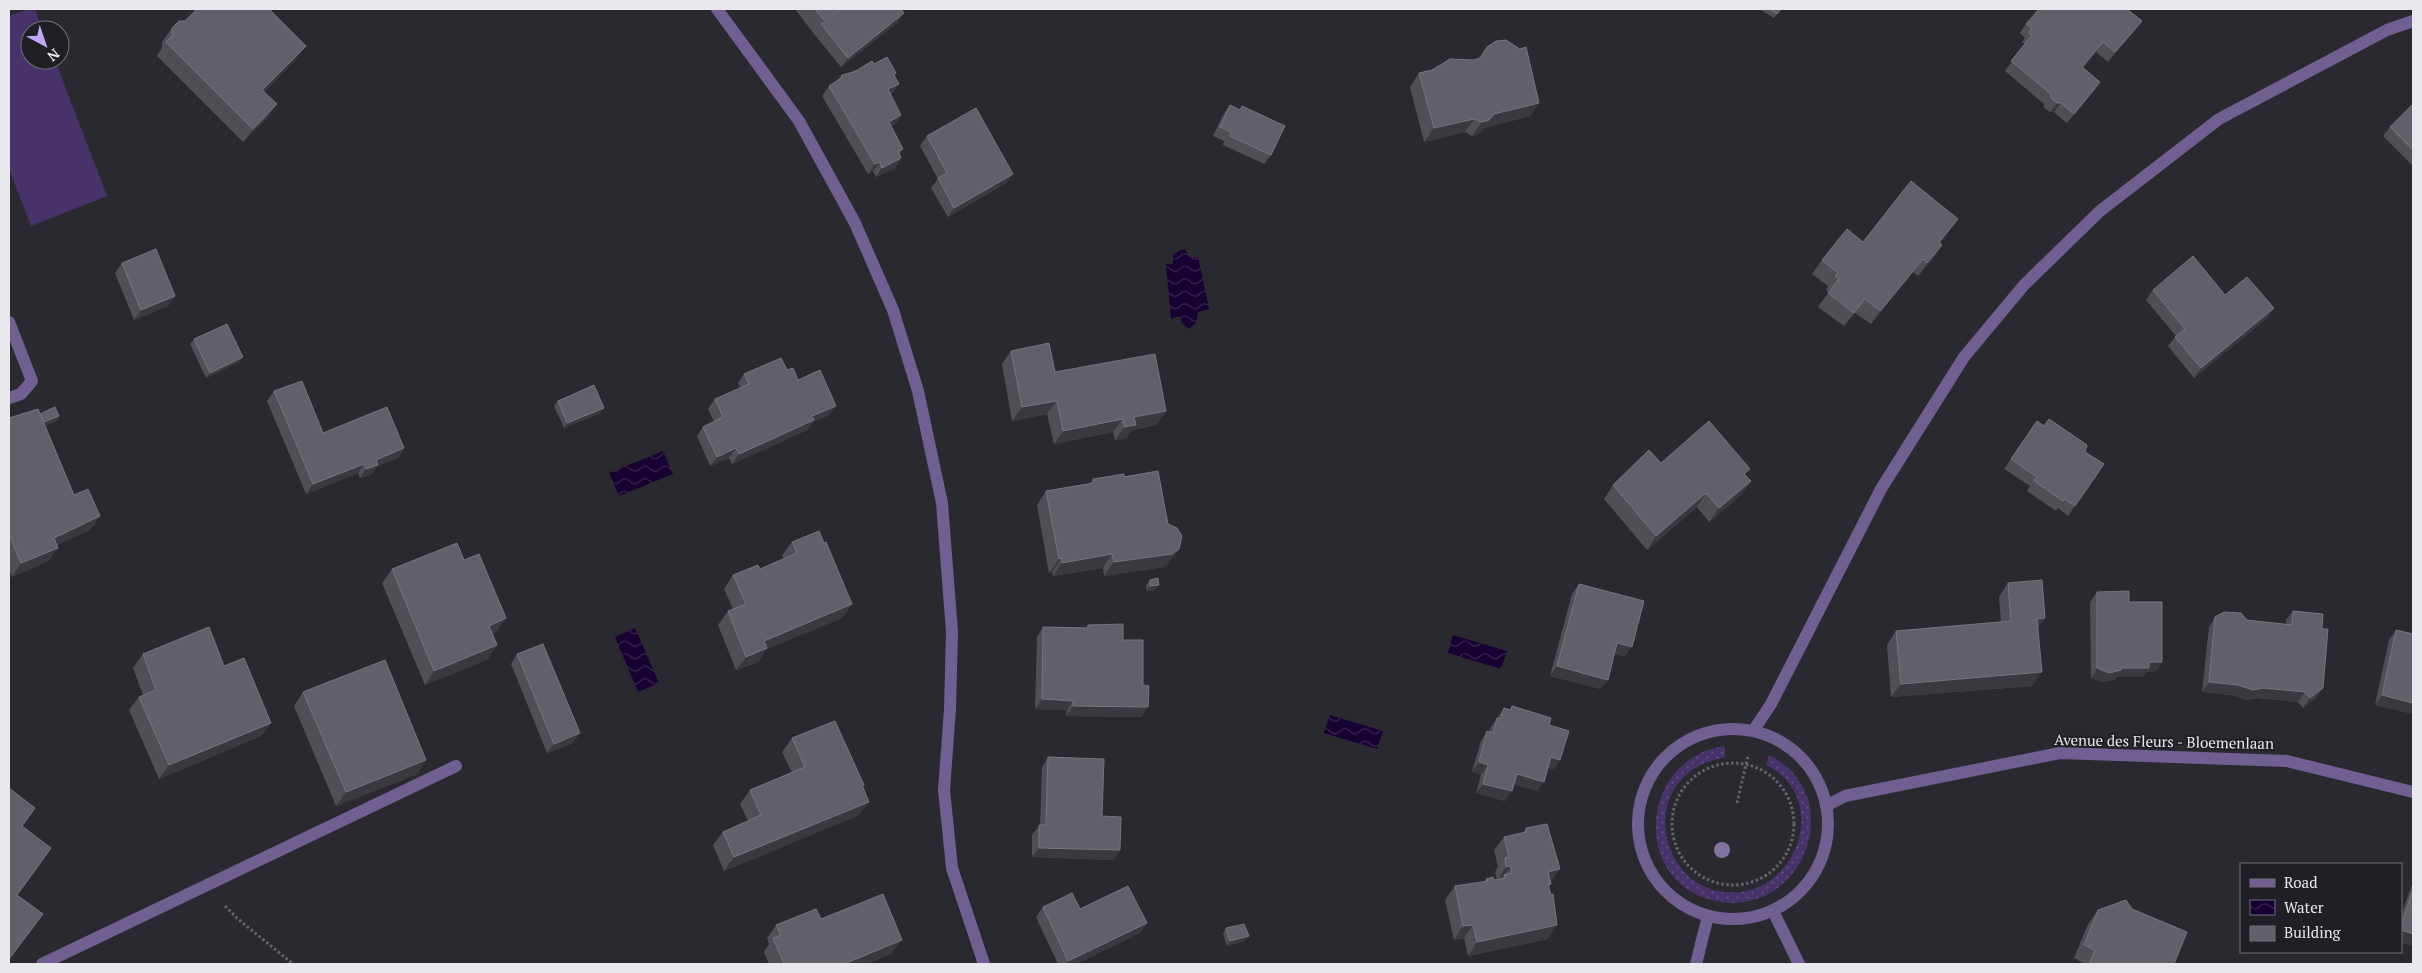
<svg xmlns="http://www.w3.org/2000/svg" width="2422" height="973" font-family="'PT Serif',serif">
	<style>
		.grass { fill: url(#grass-dots) }
		.pitch { fill: #47326a }
		.water { fill: url(#water-waves) }
		.lines { fill: none; stroke-linecap: round; stroke-linejoin: round }
		.path { stroke: #66646b; stroke-width: 3; stroke-dasharray: 2.5 2.5; stroke-linecap: butt }
		.service { stroke: #705f91; stroke-width: 12 }
		.minor { stroke: #705f91; stroke-width: 12 }
		.tree { fill: #8172a2 }
		.wall { fill: #504f56 }
		.shaded-wall { fill: #3b3940 }
		.building { fill: #615f67; stroke: #76747c }
		.labels { text-anchor: middle; stroke-width: 4; stroke-linejoin: round; paint-order: stroke }
		.street-label { font-size: 15px; fill: #e9e8ed; stroke: #211f26 }
	</style>
	<defs>
		<pattern id="grass-dots" width="8" height="8" patternUnits="userSpaceOnUse" patternTransform="scale(1.25)"><rect width="8" height="8" fill="#47326a"/><path d="M2 2h.1M6 6h.1" fill="none" stroke="#625080" stroke-width="1.8" stroke-linecap="round"/></pattern>
		<pattern id="water-waves" width="16" height="10" patternUnits="userSpaceOnUse" patternTransform="scale(1.25)"><rect width="16" height="10" fill="#170032"/><path d="M0 5q4-4 8 0t8 0" fill="none" stroke="#392550"/></pattern>
	</defs>
	<rect width="100%" height="100%" fill="#2b2930"/>
	<path class="grass" d="M 1725,746 L 1725,757 C 1709,761 1696,765 1684,777 C 1647,812 1668,881 1718,891 C 1794,906 1835,798 1766,765 L 1769,755 C 1850,795 1804,919 1716,901 C 1630,883 1639,758 1725,746 Z"/>
	<polygon class="pitch" points="28,9 35,9 43,30 30,30 30,60 55,60 107,196 31,226 9,169 9,16"/>
	<g class="water">
		<polygon points="1185,249 1189,257 1198,257 1209,309 1198,312 1196,323 1189,329 1182,323 1180,316 1171,319 1166,264 1173,264 1173,255 1180,250"/>
		<polygon points="663,451 673,474 619,496 609,473"/>
		<polygon points="635,628 659,683 638,692 615,637"/>
		<polygon points="1453,635 1507,651 1501,669 1448,653"/>
		<polygon points="1330,715 1383,731 1377,749 1324,733"/>
	</g>
	<g class="lines">
		<g class="path">
			<circle cx="1733" cy="824" r="61"/>
			<polyline points="1737,803 1748,756"/>
			<polyline points="225,906 238,919 293,964"/>
		</g>
		<g class="service">
			<polyline points="9,322 32,381 21,394 9,398"/>
			<polyline points="42,964 456,766"/>
		</g>
		<g class="minor">
			<polyline points="717,9 799,121 855,223 893,310 918,391 942,503 952,632 950,709 944,790 952,868 984,964"/>
			<circle cx="1733" cy="824" r="95"/>
			<polyline points="1753,731 1771,704 1881,489 1964,357 2024,285 2100,211 2219,119 2387,30 2413,21"/>
			<polyline points="1826,806 1845,796 2060,753 2287,761 2413,792"/>
			<polyline points="1773,911 1799,964"/>
			<polyline points="1696,964 1708,916"/>
		</g>
	</g>
	<circle class="tree" cx="1722" cy="850" r="8"/>
	<g class="wall">
		<polygon points="197,9 273,9 271,11 296,59 264,92 267,118 243,142 157,56 162,48 162,42 172,28 185,21"/>
		<polygon points="795,9 901,9 897,23 841,67 814,34"/>
		<polygon points="1759,9 1781,9 1774,18"/>
		<polygon points="2128,10 2142,21 2135,30 2108,62 2096,52 2083,68 2100,82 2093,92 2067,123 2054,112 2050,112 2044,108 2044,104 2005,71 2025,44 2022,42 2025,38 2020,33 2026,24"/>
		<polygon points="1487,47 1539,103 1530,116 1484,128 1479,134 1472,136 1465,132 1424,142 1410,87 1419,73 1478,59"/>
		<polygon points="874,64 896,73 894,76 899,84 892,93 890,94 901,115 895,124 891,127 903,149 899,154 901,158 895,168 876,177 873,171 868,174 822,96 829,86 838,80 842,75"/>
		<polygon points="2413,104 2413,166 2383,136 2390,127"/>
		<polygon points="1230,105 1271,155 1264,164 1223,145 1224,141 1213,136 1223,115"/>
		<polygon points="927,136 1013,174 1006,183 948,217 931,188 938,179 920,146"/>
		<polygon points="1948,233 1940,243 1933,259 1918,276 1913,272 1871,324 1855,313 1844,326 1818,307 1829,292 1826,290 1828,286 1812,274 1822,260 1863,242"/>
		<polygon points="122,263 175,296 168,306 134,320 115,273"/>
		<polygon points="2153,290 2225,295 2274,308 2267,318 2194,378 2168,346 2176,336 2146,300"/>
		<polygon points="194,339 239,362 206,378 190,344"/>
		<polygon points="1011,351 1055,372 1166,411 1156,425 1132,430 1126,438 1115,440 1113,432 1054,444 1047,414 1012,421 1002,364"/>
		<polygon points="787,370 798,380 829,415 813,422 807,430 732,464 729,458 710,466 697,436 703,427 714,422 708,409 715,399 740,388 738,383 744,374"/>
		<polygon points="274,391 323,433 404,448 398,458 377,466 371,475 360,478 358,473 306,494 267,401"/>
		<polygon points="558,401 604,408 600,413 564,428 554,406"/>
		<polygon points="40,414 59,416 56,421 45,426 74,495 100,516 90,530 57,545 58,548 48,561 12,577 9,570 9,418"/>
		<polygon points="2037,421 2104,464 2068,516 2058,508 2056,511 2027,491 2030,486 2004,469"/>
		<polygon points="1661,463 1745,475 1751,481 1741,495 1709,522 1697,507 1647,550 1604,499 1613,485"/>
		<polygon points="1124,477 1169,563 1163,567 1104,576 1103,568 1053,576 1052,572 1049,573 1037,505 1046,491 1090,483 1093,479"/>
		<polygon points="792,542 852,604 842,618 766,649 758,662 736,670 718,625 728,611 733,609 724,589 733,575 760,569 784,559 782,555"/>
		<polygon points="464,560 506,618 496,632 493,634 488,659 425,685 382,583 392,569"/>
		<polygon points="1150,580 1155,590 1147,591 1146,585"/>
		<polygon points="2008,583 2045,618 2038,628 2032,686 1891,697 1887,645 1896,631 2001,622 1999,597"/>
		<polygon points="1579,584 1625,656 1614,654 1601,689 1550,676 1572,594"/>
		<polygon points="2097,592 2129,602 2162,662 2156,671 2146,672 2142,677 2116,677 2115,680 2102,682 2091,678 2090,602"/>
		<polygon points="2293,611 2316,698 2303,708 2298,702 2257,698 2246,700 2232,695 2202,692 2209,627 2215,617 2286,624 2286,620"/>
		<polygon points="1088,625 1123,640 1141,717 1066,716 1067,710 1035,709 1037,637 1043,627 1086,628"/>
		<polygon points="2396,630 2413,714 2375,705 2389,640"/>
		<polygon points="143,654 224,666 271,723 261,736 159,779 129,710 139,697 143,695 133,668"/>
		<polygon points="517,654 573,743 547,753 511,664"/>
		<polygon points="303,692 426,760 417,774 336,806 294,706"/>
		<polygon points="1512,706 1549,725 1554,769 1548,768 1537,791 1514,784 1505,801 1476,793 1481,775 1472,772 1481,741 1487,731 1489,732 1491,727 1504,708 1510,710"/>
		<polygon points="792,738 864,785 863,786 859,815 724,871 713,845 723,832 748,821 740,804 750,790 792,773 782,752"/>
		<polygon points="1048,757 1102,816 1120,850 1113,860 1032,857 1032,835 1040,825 1042,767"/>
		<polygon points="1526,828 1551,884 1549,887 1548,939 1468,956 1464,938 1454,940 1445,900 1455,886 1484,882 1486,879 1494,880 1497,880 1495,872 1498,867 1494,850 1504,837 1523,833"/>
		<polygon points="2413,884 2413,946 2401,942 2401,916 2411,887"/>
		<polygon points="1043,907 1080,909 1147,923 1140,933 1076,964 1058,964 1036,917"/>
		<polygon points="2132,909 2174,964 2085,964 2074,958 2088,924 2098,910"/>
		<polygon points="821,919 892,953 867,964 769,964 764,952 769,944 767,938 776,925"/>
		<polygon points="1226,928 1245,941 1227,946 1223,933"/>
	</g>
	<g class="shaded-wall">
		<polygon points="840,9 849,9 821,24 824,20"/>
		<polygon points="904,13 897,23 841,67 848,58"/>
		<polygon points="2142,21 2135,30 2108,62 2115,52"/>
		<polygon points="2103,42 2096,52 2075,77 2082,67"/>
		<polygon points="306,46 296,59 252,103 262,90"/>
		<polygon points="2100,82 2093,92 2067,123 2074,114"/>
		<polygon points="899,84 892,93 881,99 888,89"/>
		<polygon points="1539,103 1530,116 1484,128 1479,134 1472,136 1482,122 1494,114"/>
		<polygon points="2057,103 2061,103 2054,112 2050,112"/>
		<polygon points="277,104 267,118 243,142 253,129"/>
		<polygon points="901,115 895,124 882,132 889,122"/>
		<polygon points="1474,119 1465,132 1424,142 1434,128"/>
		<polygon points="901,158 895,168 876,177 882,168"/>
		<polygon points="880,162 873,171 868,174 875,164"/>
		<polygon points="1013,174 1006,183 948,217 954,208"/>
		<polygon points="1958,219 1948,233 1930,256 1939,242"/>
		<polygon points="1942,245 1933,259 1918,276 1927,263"/>
		<polygon points="1923,259 1913,272 1871,324 1880,311"/>
		<polygon points="175,296 168,306 134,320 141,310"/>
		<polygon points="1865,299 1855,313 1844,326 1854,313"/>
		<polygon points="2274,308 2267,318 2194,378 2201,368"/>
		<polygon points="243,357 239,362 206,378 210,373"/>
		<polygon points="1057,401 1047,414 1012,421 1022,407"/>
		<polygon points="836,406 829,415 813,422 807,430 732,464 739,454 812,416"/>
		<polygon points="604,408 600,413 564,428 567,423"/>
		<polygon points="1166,411 1156,425 1132,430 1126,438 1115,440 1124,427 1134,417"/>
		<polygon points="59,416 56,421 39,428 42,423"/>
		<polygon points="1123,419 1113,432 1054,444 1063,431"/>
		<polygon points="404,448 398,458 377,466 371,475 360,478 366,469 376,460"/>
		<polygon points="736,448 729,458 710,466 717,457"/>
		<polygon points="364,464 358,473 306,494 313,484"/>
		<polygon points="1751,481 1741,495 1709,522 1719,508"/>
		<polygon points="1706,493 1697,507 1647,550 1656,536"/>
		<polygon points="100,516 90,530 44,551 54,538"/>
		<polygon points="58,548 48,561 12,577 21,563"/>
		<polygon points="1179,549 1169,563 1163,567 1104,576 1114,562"/>
		<polygon points="1112,554 1103,568 1053,576 1062,563"/>
		<polygon points="1062,558 1052,572 1049,573 1059,559"/>
		<polygon points="1159,585 1155,590 1147,591 1150,586"/>
		<polygon points="852,604 842,618 766,649 758,662 736,670 746,657 764,641"/>
		<polygon points="506,618 496,632 480,639 489,626"/>
		<polygon points="2045,618 2035,632 2037,619"/>
		<polygon points="1617,643 1632,647 1625,656 1610,653"/>
		<polygon points="497,645 488,659 425,685 434,671"/>
		<polygon points="2149,662 2162,662 2156,671 2146,672 2142,677 2116,677 2115,680 2102,682 2091,678 2097,668 2121,668"/>
		<polygon points="1557,666 1608,680 1601,689 1550,676"/>
		<polygon points="2042,672 2032,686 1891,697 1901,684"/>
		<polygon points="2209,682 2263,688 2305,692 2298,702 2257,698 2246,700 2232,695 2202,692"/>
		<polygon points="2323,688 2316,698 2303,708 2310,698"/>
		<polygon points="2382,695 2413,703 2413,714 2375,705"/>
		<polygon points="1042,699 1073,701 1067,710 1035,709"/>
		<polygon points="1073,706 1148,707 1141,717 1066,716"/>
		<polygon points="271,723 261,736 159,779 169,765"/>
		<polygon points="580,733 573,743 547,753 554,744"/>
		<polygon points="1551,757 1560,760 1554,769 1545,767"/>
		<polygon points="426,760 417,774 336,806 346,792"/>
		<polygon points="1479,762 1488,765 1481,775 1472,772"/>
		<polygon points="1517,774 1544,782 1537,791 1510,783"/>
		<polygon points="1483,784 1512,791 1505,801 1476,793"/>
		<polygon points="869,802 859,815 724,871 734,857"/>
		<polygon points="51,848 40,865 9,906 17,895"/>
		<polygon points="1039,848 1120,850 1113,860 1032,857"/>
		<polygon points="1511,866 1501,880 1497,881 1506,867"/>
		<polygon points="1560,869 1550,883 1548,872"/>
		<polygon points="43,914 31,931 9,960 9,959"/>
		<polygon points="1147,923 1140,933 1076,964 1066,964 1068,961"/>
		<polygon points="1473,925 1464,938 1454,940 1463,926"/>
		<polygon points="1557,925 1548,939 1468,956 1477,942"/>
		<polygon points="2401,930 2413,934 2413,946 2401,942"/>
		<polygon points="1249,936 1245,941 1227,946 1230,941"/>
		<polygon points="902,940 892,953 867,964 844,964"/>
	</g>
	<g class="building">
		<polygon points="197,9 270,9 269,9 306,46 262,90 277,104 253,129 166,42 172,36 172,28 179,21 185,21"/>
		<polygon points="815,9 840,9 824,20"/>
		<polygon points="842,9 901,9 904,13 848,58 821,24"/>
		<polygon points="1770,9 1781,9 1777,14"/>
		<polygon points="2039,9 2128,9 2128,10 2142,21 2115,52 2103,42 2082,67 2100,82 2074,114 2061,103 2057,103 2051,98 2051,94 2011,61 2032,35 2029,33 2032,28 2026,24"/>
		<polygon points="1506,40 1520,49 1526,47 1539,103 1494,114 1489,120 1482,122 1474,119 1434,128 1419,73 1432,70 1450,59 1473,60 1481,58 1487,47 1496,41"/>
		<polygon points="887,57 896,73 894,75 899,84 888,89 901,115 889,122 903,149 898,151 901,158 882,168 880,162 875,164 829,86 841,78 842,75 854,72 872,61 874,64"/>
		<polygon points="2413,104 2413,150 2390,127"/>
		<polygon points="1230,105 1240,110 1242,106 1285,126 1271,155 1230,136 1231,132 1220,127"/>
		<polygon points="976,108 1013,174 954,208 938,178 947,173 927,136"/>
		<polygon points="1911,181 1958,219 1939,242 1942,245 1927,263 1923,259 1880,311 1865,299 1854,313 1828,293 1839,279 1835,276 1838,273 1822,260 1847,229 1863,242"/>
		<polygon points="156,249 175,296 141,310 122,263"/>
		<polygon points="2193,256 2225,295 2247,277 2274,308 2201,368 2175,337 2185,329 2153,290"/>
		<polygon points="227,324 243,357 210,373 194,339"/>
		<polygon points="1049,343 1055,372 1155,354 1166,411 1134,417 1136,425 1124,427 1123,419 1063,431 1057,401 1022,407 1011,351"/>
		<polygon points="781,358 787,370 793,368 798,380 820,370 836,406 812,416 814,420 739,454 736,448 717,457 703,427 723,417 715,399 749,384 744,374"/>
		<polygon points="302,381 323,433 387,407 404,448 376,460 378,465 366,469 364,464 313,484 274,391"/>
		<polygon points="594,385 604,408 567,423 558,401"/>
		<polygon points="55,407 59,416 44,422 40,414"/>
		<polygon points="38,409 74,495 88,489 100,516 54,538 58,548 21,563 9,534 9,513 10,513 9,509 9,498 10,497 9,495 9,424 11,423 9,418"/>
		<polygon points="2049,419 2087,445 2085,452 2104,464 2075,506 2065,499 2063,501 2034,481 2037,477 2011,459 2037,421 2044,426"/>
		<polygon points="1709,421 1750,469 1744,474 1751,481 1719,508 1706,493 1656,536 1613,485 1649,450 1661,463"/>
		<polygon points="1158,471 1168,524 1177,528 1182,536 1179,549 1172,554 1114,562 1112,554 1062,563 1062,558 1059,559 1046,491 1094,483 1093,479 1124,474 1124,477"/>
		<polygon points="819,531 824,543 826,542 852,604 764,641 767,648 746,657 728,611 746,604 733,575 758,565 760,569 797,553 792,542"/>
		<polygon points="457,543 464,560 479,554 506,618 489,626 497,645 434,671 392,569"/>
		<polygon points="1158,578 1159,585 1150,586 1150,580"/>
		<polygon points="2042,580 2045,618 2037,619 2042,672 1901,684 1896,631 2011,621 2008,583"/>
		<polygon points="1579,584 1644,601 1632,647 1617,643 1608,680 1557,666"/>
		<polygon points="2129,591 2129,602 2162,602 2162,662 2149,662 2149,668 2121,668 2121,670 2109,673 2097,668 2097,592"/>
		<polygon points="2293,611 2323,614 2322,629 2328,629 2323,688 2310,698 2305,692 2263,688 2253,690 2238,685 2209,682 2215,617 2224,612 2241,613 2247,620 2292,625"/>
		<polygon points="1123,624 1123,640 1143,640 1143,685 1149,686 1148,707 1073,706 1073,701 1042,699 1043,627 1088,628 1088,625"/>
		<polygon points="209,627 224,666 244,658 271,723 169,765 139,697 156,690 143,654"/>
		<polygon points="2396,630 2413,634 2413,703 2382,695"/>
		<polygon points="543,644 580,733 554,744 517,654"/>
		<polygon points="385,660 426,760 346,792 303,692"/>
		<polygon points="1512,706 1551,718 1549,725 1569,731 1560,760 1551,757 1544,782 1517,774 1512,791 1483,784 1488,765 1479,762 1487,731 1493,733 1497,718 1500,719 1504,708 1511,710"/>
		<polygon points="835,721 864,785 862,785 869,802 734,857 723,832 761,815 750,790 805,767 792,738"/>
		<polygon points="1048,757 1104,759 1102,816 1121,817 1120,850 1039,848 1039,825 1046,825"/>
		<polygon points="9,788 35,808 22,826 51,848 17,895 43,914 9,959"/>
		<polygon points="1547,824 1560,869 1548,872 1551,884 1548,884 1551,895 1553,894 1557,925 1477,942 1473,925 1463,926 1455,886 1488,881 1486,879 1493,877 1494,880 1505,878 1504,875 1512,873 1511,866 1506,867 1505,858 1509,857 1504,837 1526,832 1526,828"/>
		<polygon points="1128,886 1147,923 1068,961 1043,907 1072,893 1080,909"/>
		<polygon points="2413,890 2413,934 2401,930 2401,926"/>
		<polygon points="883,894 902,940 844,964 784,964 773,938 781,935 776,925 816,909 821,919"/>
		<polygon points="2126,900 2132,909 2187,932 2174,964 2089,964 2095,950 2084,945 2098,910"/>
		<polygon points="1244,924 1249,936 1230,941 1226,928"/>
	</g>
	<g class="labels">
		<g class="street-label">
			<text transform="translate(2164 742) rotate(1)" y="5">Avenue des Fleurs - Bloemenlaan</text>
		</g>
	</g>
	<rect width="2422" height="973" fill="none" stroke="#e9e8ed" stroke-width="20"/>
	<rect x="2240" y="863" width="162" height="90" fill="#211f26" stroke="#716f76"/>
	<rect x="2250" y="879" width="25" height="8" fill="#705f91" stroke="#716f76"/>
	<text x="2284" y="888" font-size="15" fill="#e9e8ed">Road</text>
	<rect x="2250" y="900" width="25" height="15" fill="url(#water-waves)" stroke="#716f76"/>
	<text x="2284" y="913" font-size="15" fill="#e9e8ed">Water</text>
	<rect x="2250" y="926" width="25" height="15" fill="#615f67" stroke="#716f76"/>
	<text x="2284" y="938" font-size="15" fill="#e9e8ed">Building</text>
	<g transform="translate(45 45) rotate(140)"><circle r="24" fill="#211f26" stroke="#716f76"/>
	<path d="M0-4L9 19L0 12L-9 19Z" fill="#c0a8f3"/>
	<text y="-8" font-size="14" font-weight="bold" text-anchor="middle" fill="#e9e8ed">N</text>
	</g>
</svg>
